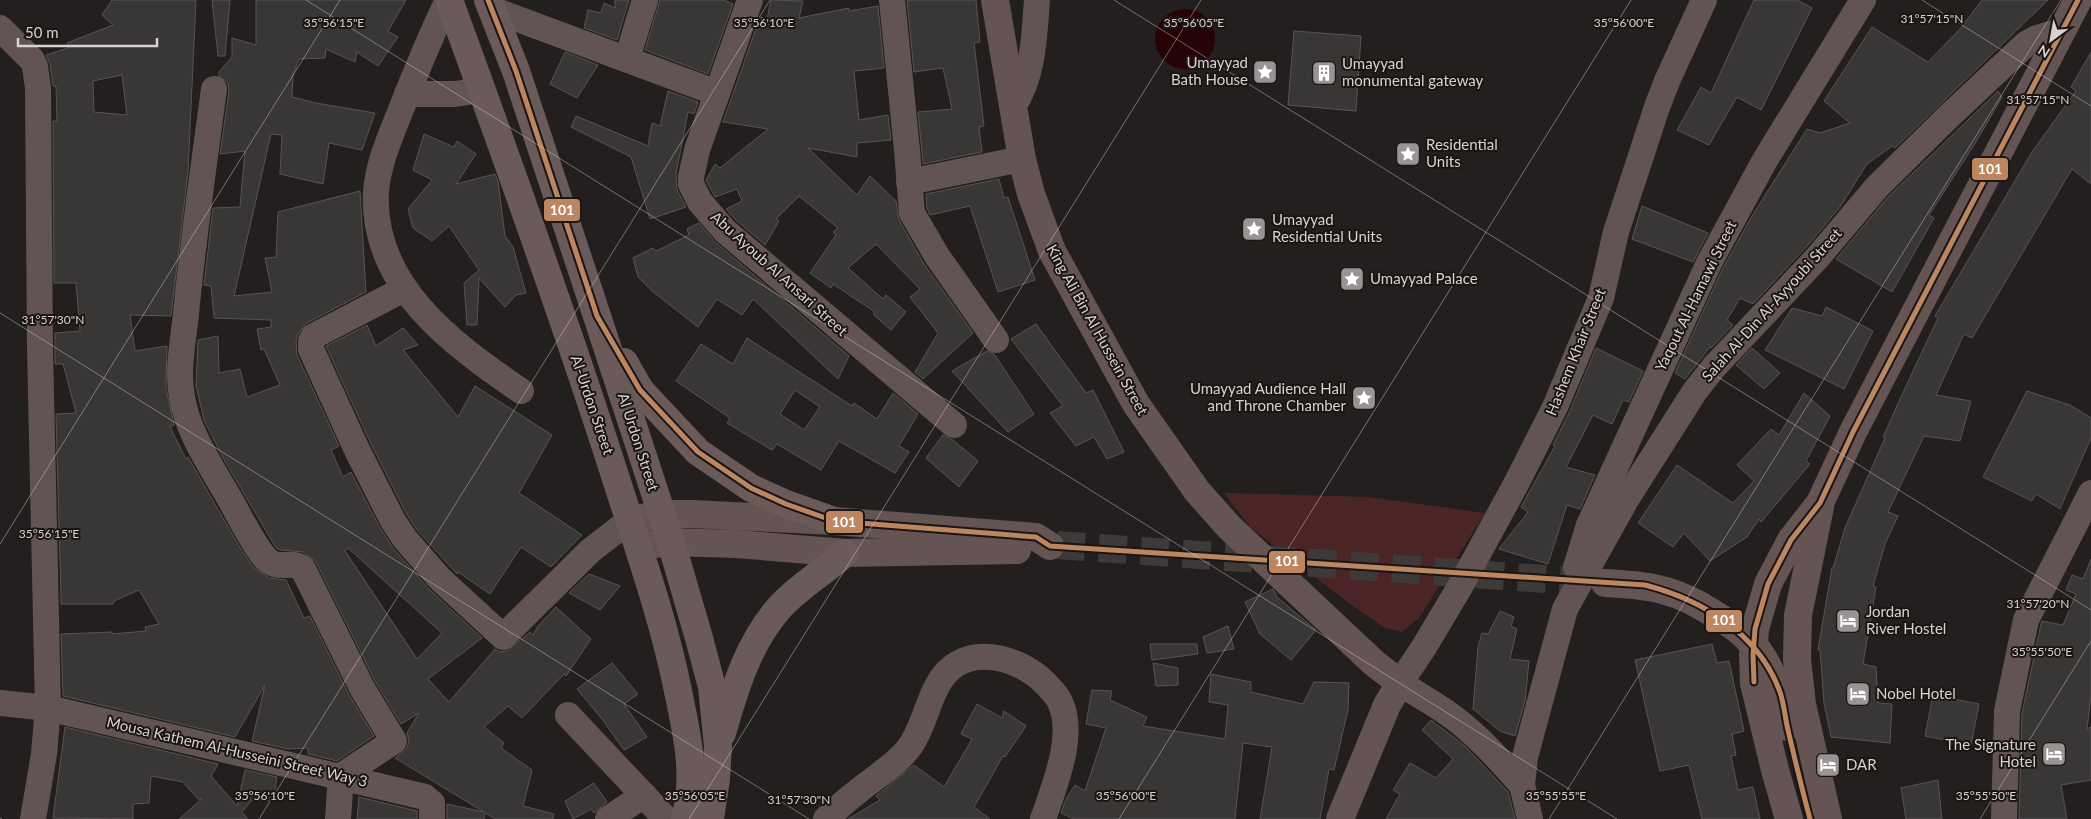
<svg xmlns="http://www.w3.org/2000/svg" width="2091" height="819" font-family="Lato,sans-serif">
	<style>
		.green { fill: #4b2525 }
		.water { fill: #270306 }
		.building { fill: #393636; stroke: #575454; fill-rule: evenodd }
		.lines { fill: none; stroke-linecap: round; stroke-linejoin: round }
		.major-tunnel { stroke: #3e3a3a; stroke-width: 28; stroke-dasharray: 28 14; stroke-linecap: butt }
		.minor { stroke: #635454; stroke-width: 26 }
		.major { stroke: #645454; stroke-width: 28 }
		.highway { stroke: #6a5a5a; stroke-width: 28 }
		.major-bridge { stroke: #645454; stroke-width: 28 }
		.bus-1-casing { stroke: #1b1514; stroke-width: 9 }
		.bus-1 { stroke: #bb8660; stroke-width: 5 }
		.ticks { fill: none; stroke: #d7d3d3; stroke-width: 1; stroke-opacity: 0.45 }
		.labels { text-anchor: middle; stroke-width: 4; stroke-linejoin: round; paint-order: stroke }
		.poi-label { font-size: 15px; fill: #d7d3d3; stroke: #1b1514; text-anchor: start }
		.street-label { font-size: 15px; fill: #d7d3d3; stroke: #1b1514 }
		.ticks-label { font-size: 12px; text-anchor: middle; fill: #d7d3d3; stroke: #1b1514; stroke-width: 4; stroke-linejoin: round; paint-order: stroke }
		.line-badge { stroke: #1b1514; stroke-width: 2 }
		.badge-label { font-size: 14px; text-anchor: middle; font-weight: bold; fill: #fff }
	</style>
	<rect width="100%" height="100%" fill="#231f1f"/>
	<polygon class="green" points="1224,493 1369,497 1485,513 1419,618 1402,632 1385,628 1350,604 1251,528"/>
	<circle class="water" cx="1185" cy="39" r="30"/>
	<g class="building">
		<path d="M 112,0 L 196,0 L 188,172 L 171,316 L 130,315 L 135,351 L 167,346 L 166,388 L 174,425 L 170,427 L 186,459 L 188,457 L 239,546 L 253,567 L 269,578 L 286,580 L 304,618 L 310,616 L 349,695 L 374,736 L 337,761 L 308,754 L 308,748 L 288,749 L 252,741 L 265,685 L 235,737 L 63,696 L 61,634 L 112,632 L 112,634 L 146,631 L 145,627 L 159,624 L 139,590 L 114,601 L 113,604 L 61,604 L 61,598 L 56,414 L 76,413 L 63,364 L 55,364 L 55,333 L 80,331 L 76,283 L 54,283 L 53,121 L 57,121 L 56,86 L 53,86 L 50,64 L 46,55 L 68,48 L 67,43 L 113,25 L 102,15 ZM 122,75 L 127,115 L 94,112 L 93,81 Z"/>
		<polygon points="212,0 230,0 225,56 218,56"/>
		<path d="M 256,0 L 406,0 L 388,31 L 398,37 L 378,66 L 357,52 L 355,62 L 326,49 L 325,58 L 299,59 L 293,75 L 292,97 L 316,103 L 375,113 L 362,150 L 329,143 L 323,184 L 280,174 L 282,135 L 271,134 L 234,296 L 272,292 L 265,258 L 276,257 L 278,212 L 360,191 L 366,292 L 307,323 L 298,334 L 296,341 L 297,355 L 339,446 L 331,450 L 343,477 L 351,472 L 380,528 L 394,549 L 429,589 L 482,638 L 428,679 L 449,702 L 495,649 L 500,652 L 507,651 L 530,632 L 533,635 L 538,626 L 556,607 L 591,639 L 566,676 L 564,674 L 522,718 L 508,706 L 484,727 L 504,743 L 501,748 L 532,770 L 523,806 L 554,814 L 553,819 L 495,819 L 485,813 L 484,819 L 447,819 L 447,804 L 484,812 L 395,758 L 407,748 L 409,741 L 407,733 L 419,713 L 401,724 L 375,681 L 316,562 L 303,552 L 281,550 L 276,548 L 223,458 L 204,420 L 196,386 L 198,340 L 218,336 L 219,373 L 240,369 L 247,397 L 280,385 L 264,349 L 261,350 L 257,329 L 271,327 L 271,320 L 214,318 L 211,286 L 204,285 L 213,208 L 240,207 L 245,151 L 220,154 L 229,91 L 228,83 L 219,76 L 219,72 L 232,57 L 232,38 L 256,45 ZM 348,548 L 442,633 L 417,659 L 345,551 Z"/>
		<polygon points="615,0 629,0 617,40 584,28 588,10 601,13 604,3 615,8"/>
		<polygon points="660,0 724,0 733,4 708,74 645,50"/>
		<polygon points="771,0 803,1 799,18 849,8 849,11 878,6 884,68 854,71 859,120 888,115 891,140 857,143 857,157 808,148 857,195 870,176 896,201 899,220 924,264 973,333 923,379 915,372 938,333 910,297 920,289 876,244 848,268 883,299 886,295 906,312 891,330 873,314 875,312 833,284 831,288 810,273 836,235 833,232 838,228 799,196 776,219 779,221 765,245 736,220 726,209 742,201 737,189 715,197 706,180 715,164 720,168 768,129 723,122 760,17 767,19"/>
		<polygon points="907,0 976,0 980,42 974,43 984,126 979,127 982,152 923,164 918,112 952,109 943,68 914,72"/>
		<polygon points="1754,0 1797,0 1812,8 1761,110 1737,97 1709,145 1677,130 1701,87 1711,93"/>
		<polygon points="1982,0 2048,0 1895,148 1892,146 1867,164 1840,207 1809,244 1753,304 1740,298 1727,320 1733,325 1711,348 1710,347 1685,379 1675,373 1722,270 1752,216 1807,129 1820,133 1850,123 1824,101 1872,27 1928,62 1960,29"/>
		<polygon points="1294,31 1361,36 1356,111 1288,105"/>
		<polygon points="565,52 598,65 577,98 550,84"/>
		<polygon points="2091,52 2091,184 2072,169 1972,338 1964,334 1936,395 1971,401 1960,441 1924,436 1888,512 1898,516 1885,544 1873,586 1876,587 1863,664 1876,667 1878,703 1892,704 1890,743 1831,737 1824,703 1820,650 1818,649 1832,568 1833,568 1845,528 1885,438 1883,437 1906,386 1938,318 1935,316 2032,152 2076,91 2071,87"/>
		<polygon points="668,91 698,102 694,114 688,112 676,174 677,190 686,207 650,219 631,157 571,127 576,116 648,146 652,123 660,126"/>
		<polygon points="1998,91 2002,97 1976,142 1929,215 1934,218 1892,292 1836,259 1888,197"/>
		<polygon points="424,134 454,147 457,141 476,154 456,184 495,174 498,181 505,236 513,247 526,293 516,295 505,307 479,278 477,325 467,325 464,283 479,270 449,226 432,241 413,228 408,209 432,180 413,170"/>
		<polygon points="999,179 1004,198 1008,197 1035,280 998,292 970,206 930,215 927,208 926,194"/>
		<polygon points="1642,206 1708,233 1693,262 1632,239"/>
		<polygon points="699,223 715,242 849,356 838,379 753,299 742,315 717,299 698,327 652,291 638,277 633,258 653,248 656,251 689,235 687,229"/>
		<polygon points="1826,307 1873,331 1844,389 1765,350 1792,308 1822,316"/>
		<polygon points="1036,324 1086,393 1093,390 1124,452 1107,459 1094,437 1076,446 1050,413 1063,406 1011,339"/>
		<polygon points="367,325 376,346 403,328 418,345 403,350 458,417 475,386 552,435 519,493 582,535 551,567 521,547 490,594 458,572 457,574 417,530 406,513 371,444 326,346"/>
		<path d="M 747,338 L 852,406 L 854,403 L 877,419 L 893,393 L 918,414 L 899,446 L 909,452 L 895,473 L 839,441 L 821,470 L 777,444 L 772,450 L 727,423 L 730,418 L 676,381 L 701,344 L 733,364 ZM 795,390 L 820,407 L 804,430 L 780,414 Z"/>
		<polygon points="1596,348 1643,371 1629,402 1623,400 1612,424 1593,415 1566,467 1595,475 1580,509 1567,505 1548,564 1499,549 1528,512 1521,507 1555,446 1553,445 1569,413"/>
		<polygon points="1752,348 1780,373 1764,389 1736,365"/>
		<polygon points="987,351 994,354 1034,414 1008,432 952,371"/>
		<polygon points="2027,391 2070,405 2091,418 2091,438 2060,509 2036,494 2032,501 1983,477"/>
		<polygon points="1804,393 1830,416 1806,461 1810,464 1761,522 1759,519 1747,537 1710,561 1684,533 1673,547 1638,523 1677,465 1733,503 1754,481 1737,465 1771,429 1779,435"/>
		<polygon points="943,435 953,440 978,461 959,487 926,458"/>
		<polygon points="2091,559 2091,695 2087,729 2091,727 2091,780 2061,785 2067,819 2019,819 2022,713 2041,624 2042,621 2063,625 2076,594 2066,590 2072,575 2083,579"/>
		<polygon points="589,574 620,586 600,610 569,593"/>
		<polygon points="1273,589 1277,597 1316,630 1291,660 1260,634 1245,602"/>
		<polygon points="1500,611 1514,617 1511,626 1517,629 1510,659 1529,661 1525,701 1515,736 1500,731 1473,709 1478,647 1482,633 1488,634"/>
		<polygon points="1228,626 1234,649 1207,653 1203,637"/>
		<polygon points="1150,644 1197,644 1198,654 1152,660"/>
		<polygon points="1712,644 1717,663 1729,661 1744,731 1732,734 1736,755 1731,756 1738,790 1753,787 1760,819 1702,819 1689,765 1660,771 1635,660"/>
		<polygon points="612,663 638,694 624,704 647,737 624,750 602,719 577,689"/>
		<polygon points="1153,663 1178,668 1178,685 1156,686"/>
		<polygon points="1211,674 1251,682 1251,692 1303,704 1314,682 1349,683 1348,710 1334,770 1329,769 1320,819 1260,819 1272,747 1243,743 1235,819 1074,819 1061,813 1066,799 1075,785 1085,791 1106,728 1086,724 1092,690 1112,691 1110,700 1147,717 1143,726 1225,739 1228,705 1209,702"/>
		<polygon points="1933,695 1979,704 1971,745 1925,736"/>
		<polygon points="977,704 1002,718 1004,711 1026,726 1005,757 1003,756 974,807 990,819 848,819 880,800 876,796 914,765 944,787 972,739 961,734"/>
		<polygon points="1431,720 1465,746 1508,792 1515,819 1386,819 1400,794 1393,790 1410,763 1436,778 1453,759 1422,730"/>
		<polygon points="65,727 218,764 211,776 237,806 245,770 277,777 273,801 252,800 242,812 248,819 179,819 202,799 198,799 183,782 151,776 149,803 133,804 133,819 53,818"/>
		<polygon points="1938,780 1942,819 1906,819 1901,788"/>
		<polygon points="594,783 607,802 594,813 591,809 573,819 565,801"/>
		<polygon points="359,797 417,811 417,819 357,819"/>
	</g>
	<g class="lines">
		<polyline class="major-tunnel" points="1057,545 1602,583"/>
		<g class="minor">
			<path d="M 448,0 C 430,37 415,74 400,112 C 390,137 378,164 376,192 C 371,285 452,344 521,391"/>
			<polyline points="750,0 697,150 691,177 691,184 700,202 725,231 954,425"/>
			<polyline points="892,0 907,150 912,213 937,256 996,340"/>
			<polyline points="491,9 717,93"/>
			<polyline points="0,28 32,60 35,66 38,88 40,349 48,708 44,754 33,819"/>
			<polyline points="627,59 645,0"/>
			<path d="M 214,89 C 204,164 193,239 186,314 C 183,341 177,371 182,397 C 188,435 214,470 232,503 C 242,521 252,542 265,558 C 278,572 292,559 303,569 L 362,688 L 394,741 L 341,776 L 338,819"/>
			<polyline points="407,94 455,94 482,90"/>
			<path d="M 1014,105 C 1034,74 1034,36 1037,0"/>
			<polyline points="909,182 1022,159"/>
			<polyline points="404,289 314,336 311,341 311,349 357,450 393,521 405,539 439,578 503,637 590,551 630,520"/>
			<polyline points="1576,567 1589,525 1709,263 1765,160 1863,0"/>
			<polyline points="0,703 48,708 425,797 432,803 432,819"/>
			<polyline points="568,715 666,819"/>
			<path d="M 1522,785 C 1498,758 1473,730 1443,710 C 1429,701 1414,692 1400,683 L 1424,647 L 1461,585 L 1516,484 L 1555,407 L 1601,298 L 1616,232 L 1657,107 L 1667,81 L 1704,0"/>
			<polyline points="608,819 644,795"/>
			<path d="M 826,819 C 836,810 846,800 857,792 C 875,777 898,764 911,745 C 923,727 927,705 937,686 C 960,641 1016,654 1046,684 C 1050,689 1058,696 1060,702 C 1076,735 1054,787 1043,819"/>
			<polyline points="1530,819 1522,785 1525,757 1565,609 1627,498 1695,391 1714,367 1817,258 1877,187 1948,117 2026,44 2037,38 2061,31"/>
			<polyline points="2004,819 2007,711 2026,620 2091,493"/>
		</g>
		<g class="major">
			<polyline points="995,0 1022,159 1031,194 1052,251 1136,404 1197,491 1229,527 1374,663 1400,683 1387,705 1340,819"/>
			<polyline points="1820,507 1798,615 1797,659 1802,704 1828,819"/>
			<polyline points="630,520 662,514 692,514 834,521 1036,537 1050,546"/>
			<polyline points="639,546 671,542 737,544 845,553 1017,550"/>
			<path d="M 1605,583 C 1642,585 1668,587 1701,606"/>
			<polyline points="1789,819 1775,770 1754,683 1753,655 1755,629 1768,584 1791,540 1820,503 1853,432 2078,0"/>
		</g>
		<g class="highway">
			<path d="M 449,0 C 508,161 566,322 618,485 C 640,553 664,621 678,691 C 687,735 697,775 685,819"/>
			<polyline points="488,0 516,71 597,316 671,542 699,638 712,687 718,746 716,779 710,819"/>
			<polyline points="624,362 640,390 698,452 751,488 786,504 834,521"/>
			<path d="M 722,733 C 735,688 748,643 780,607 C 799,586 824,572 845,553"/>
		</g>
		<path class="major-bridge" d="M 1701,606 C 1716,615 1733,624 1746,637 C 1771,661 1781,694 1787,727"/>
		<defs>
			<g id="bus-1">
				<path d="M 488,0 L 516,71 L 597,316 L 640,390 L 698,452 L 751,488 L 786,504 L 834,521 L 1036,537 L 1050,546 L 1645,585 C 1703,600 1759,634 1780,692 C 1784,704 1785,717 1788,730 C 1795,760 1802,789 1810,819"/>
				<polyline points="1754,682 1753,655 1755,629 1768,584 1791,540 1820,503 1853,432 2078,0"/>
			</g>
		</defs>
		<use href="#bus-1" class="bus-1-casing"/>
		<use href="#bus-1" class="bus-1"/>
	</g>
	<path class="ticks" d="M 306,0 L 1617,819M 1114,0 L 2091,610M 1922,0 L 2091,106M 0,313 L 809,819M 0,544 L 340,0M 0,818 L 2,819M 259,819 L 770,0M 689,819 L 1201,0M 1119,819 L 1631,0M 1549,819 L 2061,0M 1980,819 L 2091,641"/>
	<defs>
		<symbol id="sight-square" viewBox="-11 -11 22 22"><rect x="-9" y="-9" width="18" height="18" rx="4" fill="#989494" stroke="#1b1514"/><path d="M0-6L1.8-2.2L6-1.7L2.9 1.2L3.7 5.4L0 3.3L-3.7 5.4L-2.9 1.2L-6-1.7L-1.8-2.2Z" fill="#fff"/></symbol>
		<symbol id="building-square" viewBox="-11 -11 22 22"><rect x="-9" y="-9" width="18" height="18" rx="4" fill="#989494" stroke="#1b1514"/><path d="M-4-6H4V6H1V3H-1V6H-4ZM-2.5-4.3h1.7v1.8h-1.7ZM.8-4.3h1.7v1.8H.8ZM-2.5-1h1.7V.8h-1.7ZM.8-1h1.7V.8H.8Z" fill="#fff"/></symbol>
		<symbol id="hotel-square" viewBox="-11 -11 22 22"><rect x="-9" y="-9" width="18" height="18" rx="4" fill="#989494" stroke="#1b1514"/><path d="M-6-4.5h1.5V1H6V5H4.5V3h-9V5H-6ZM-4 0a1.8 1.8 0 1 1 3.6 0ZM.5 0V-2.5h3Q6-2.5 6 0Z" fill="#fff"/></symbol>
	</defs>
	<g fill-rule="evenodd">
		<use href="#sight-square" x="1251" y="58" width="28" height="28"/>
		<use href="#building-square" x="1310" y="59" width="28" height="28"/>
		<use href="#sight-square" x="1394" y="140" width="28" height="28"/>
		<use href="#sight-square" x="1240" y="215" width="28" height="28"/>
		<use href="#sight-square" x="1338" y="265" width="28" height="28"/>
		<use href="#sight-square" x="1350" y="384" width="28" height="28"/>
		<use href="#hotel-square" x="1834" y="607" width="28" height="28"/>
		<use href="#hotel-square" x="1844" y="680" width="28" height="28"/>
		<use href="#hotel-square" x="2040" y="740" width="28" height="28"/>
		<use href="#hotel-square" x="1814" y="751" width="28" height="28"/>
	</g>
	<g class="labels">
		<g class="poi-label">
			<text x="1248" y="68" text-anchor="end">Umayyad<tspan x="1248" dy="17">Bath House</tspan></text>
			<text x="1342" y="69">Umayyad<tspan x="1342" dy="17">monumental gateway</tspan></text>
			<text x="1426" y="150">Residential<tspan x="1426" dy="17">Units</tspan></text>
			<text x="1272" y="225">Umayyad<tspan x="1272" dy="17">Residential Units</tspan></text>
			<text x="1370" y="284">Umayyad Palace</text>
			<text x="1346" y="394" text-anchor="end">Umayyad Audience Hall<tspan x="1346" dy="17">and Throne Chamber</tspan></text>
			<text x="1866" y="617">Jordan<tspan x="1866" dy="17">River Hostel</tspan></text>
			<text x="1876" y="699">Nobel Hotel</text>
			<text x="2036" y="750" text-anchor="end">The Signature<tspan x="2036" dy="17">Hotel</tspan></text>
			<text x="1846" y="770">DAR</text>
		</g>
		<g class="street-label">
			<text transform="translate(779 274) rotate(42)" y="5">Abu Ayoub Al Ansari Street</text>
			<text transform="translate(1696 296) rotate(-64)" y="5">Yaqout Al-Hamawi Street</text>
			<text transform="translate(1772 305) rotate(-48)" y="5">Salah Al-Din Al-Ayyoubi Street</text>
			<text transform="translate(1097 330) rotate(61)" y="5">King Ali Bin Al Hussein Street</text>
			<text transform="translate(1576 352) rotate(-68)" y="5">Hashem Khair Street</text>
			<text transform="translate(592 405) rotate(71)" y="5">Al-Urdon Street</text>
			<text transform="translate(638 442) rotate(72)" y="5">Al Urdon Street</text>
			<text transform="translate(237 752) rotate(13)" y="5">Mousa Kathem Al-Husseini Street Way 3</text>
		</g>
	</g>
	<g class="ticks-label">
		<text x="1932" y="23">31°57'15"N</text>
		<text x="334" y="27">35°56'15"E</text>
		<text x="764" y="27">35°56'10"E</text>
		<text x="1194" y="27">35°56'05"E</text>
		<text x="1624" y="27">35°56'00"E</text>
		<text x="2038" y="104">31°57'15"N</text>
		<text x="53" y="324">31°57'30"N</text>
		<text x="49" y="538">35°56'15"E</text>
		<text x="2038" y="608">31°57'20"N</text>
		<text x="2042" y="656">35°55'50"E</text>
		<text x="265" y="800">35°56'10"E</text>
		<text x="695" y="800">35°56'05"E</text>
		<text x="1126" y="800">35°56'00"E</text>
		<text x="1556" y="800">35°55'55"E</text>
		<text x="1986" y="800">35°55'50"E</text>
		<text x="799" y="804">31°57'30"N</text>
	</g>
	<g class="line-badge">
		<rect x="1971" y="157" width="38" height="24" rx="5" fill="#bb8660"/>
		<rect x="543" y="198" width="38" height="24" rx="5" fill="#bb8660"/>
		<rect x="825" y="510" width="39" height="24" rx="5" fill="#bb8660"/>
		<rect x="1268" y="550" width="38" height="24" rx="5" fill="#bb8660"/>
		<rect x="1705" y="609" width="38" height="24" rx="5" fill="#bb8660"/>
	</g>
	<g class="badge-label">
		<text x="1990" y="174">101</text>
		<text x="562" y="215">101</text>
		<text x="844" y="527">101</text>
		<text x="1287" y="566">101</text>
		<text x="1724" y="625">101</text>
	</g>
	<g transform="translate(2051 40) rotate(212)" stroke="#1b1514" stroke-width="4" paint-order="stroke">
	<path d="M0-4L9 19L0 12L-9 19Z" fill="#d7d3d3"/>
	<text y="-8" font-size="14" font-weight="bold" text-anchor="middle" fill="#d7d3d3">N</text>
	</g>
	<path d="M18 38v8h139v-8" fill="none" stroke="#d7d3d3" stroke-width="2.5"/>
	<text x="25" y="38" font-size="15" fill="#d7d3d3" stroke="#1b1514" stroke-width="4" paint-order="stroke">50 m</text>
</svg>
